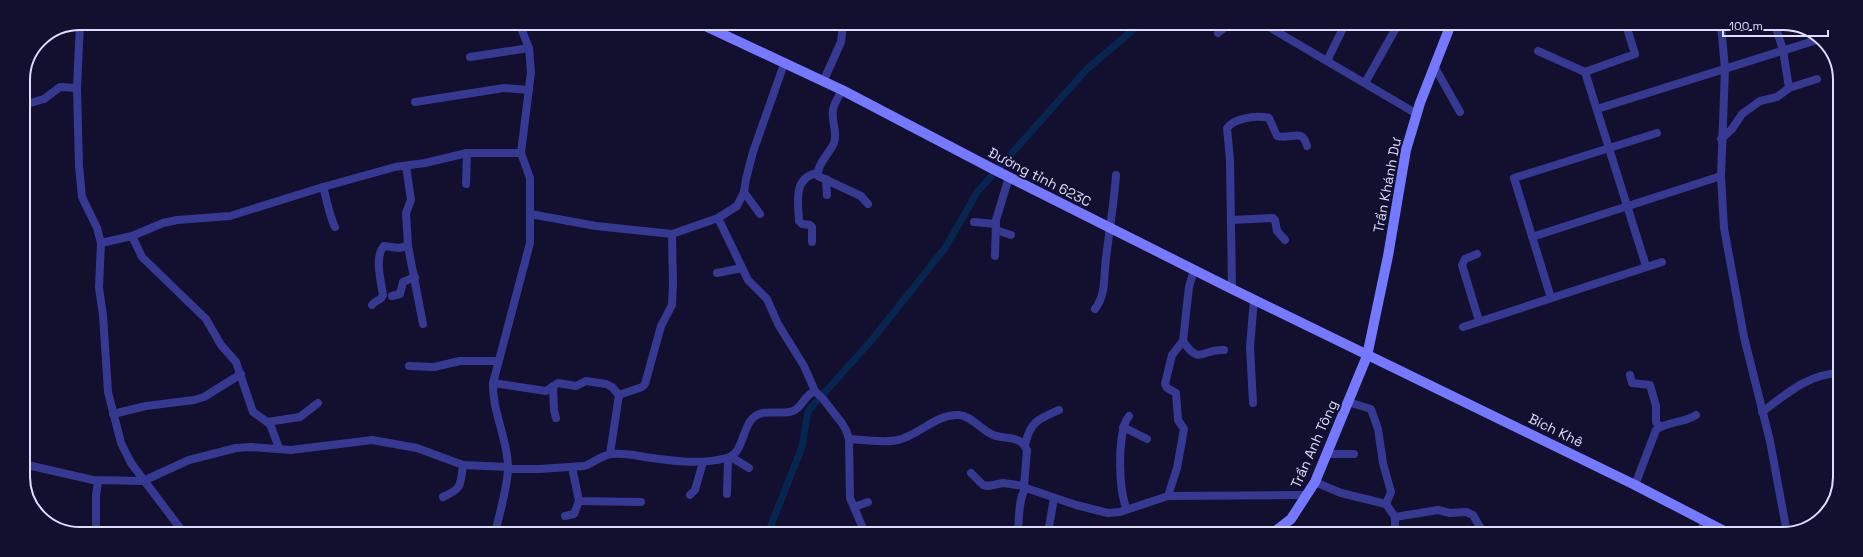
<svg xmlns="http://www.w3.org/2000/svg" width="1863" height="557" font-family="'Space Grotesk',sans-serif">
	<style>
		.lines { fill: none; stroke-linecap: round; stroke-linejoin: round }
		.canal { stroke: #062651; stroke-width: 7 }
		.street { stroke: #363991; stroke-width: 8 }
		.secondary { stroke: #7479ff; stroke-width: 10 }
		.labels { text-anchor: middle; stroke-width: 4; stroke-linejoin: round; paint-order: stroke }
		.street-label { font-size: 14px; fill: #deddff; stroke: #130f2e }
		.rim { fill: none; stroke: #deddff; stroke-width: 2 }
	</style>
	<rect width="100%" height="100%" fill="#130f2e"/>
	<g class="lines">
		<polyline class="canal" points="768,533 802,447 808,411 871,341 945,248 978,191 1087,69 1140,24"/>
		<g class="street">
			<polyline points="80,23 77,88 79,166 82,197 97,228 101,243 99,288 103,315 108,392 121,443 131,463 183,532"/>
			<polyline points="1264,24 1417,114"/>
			<polyline points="1626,25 1635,54 1585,72 1646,266"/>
			<polyline points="1721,25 1725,69 1721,176 1724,228 1744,337 1770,441 1787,533"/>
			<polyline points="1218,33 1229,24"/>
			<polyline points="1538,51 1585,72"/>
			<polyline points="470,57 529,48"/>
			<polyline points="1327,61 1345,24"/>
			<polyline points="1434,66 1460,112"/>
			<polyline points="823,82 841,42 843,24"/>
			<polyline points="1365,83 1396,28"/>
			<polyline points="1789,88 1817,79"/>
			<path d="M 842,90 C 839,96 834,103 833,110 C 831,122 838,131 834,143 C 830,153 816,165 818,176 L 861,196 L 868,204"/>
			<polyline points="415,102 504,88 529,90"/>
			<polyline points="23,105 44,99 60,87 77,88"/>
			<polyline points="1597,109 1820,39"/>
			<polyline points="1721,139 1732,129 1742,114 1760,101 1777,97 1789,88 1783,50 1775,25"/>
			<polyline points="406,166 411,200 406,213 408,246 423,324"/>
			<polyline points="826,179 827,195"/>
			<polyline points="466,184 467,153"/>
			<path d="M 323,187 C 327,200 329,215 335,227"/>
			<polyline points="744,192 760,214"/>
			<polyline points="530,214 596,226 672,234 718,218 737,206 744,192 746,179 753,152 784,64"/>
			<polyline points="718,218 748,280 767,299 778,324 804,366 815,391 823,399 841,422 846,430 849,439 850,498 865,533"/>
			<polyline points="1232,220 1273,218 1275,220 1277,231 1285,240"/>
			<polyline points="974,222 996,224"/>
			<polyline points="996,230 1011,235"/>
			<polyline points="132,236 142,257 206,319 221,345 236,362 253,412 270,424 279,448"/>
			<polyline points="1532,237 1721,176"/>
			<path d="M 812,242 L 812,227 L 810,225 L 802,224 L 799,221 C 798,201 793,178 817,173"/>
			<polyline points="101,243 132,236 163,223 177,220 230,216 323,187 395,167 425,163 467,153 521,153"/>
			<polyline points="1477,254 1465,259 1462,265 1479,321"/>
			<polyline points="995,256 996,220 1009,177"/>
			<polyline points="717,273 742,268"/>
			<path d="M 1232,289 L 1230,160 L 1227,128 C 1235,118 1256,115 1269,118 L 1277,136 C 1292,140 1302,127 1307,146"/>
			<polyline points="392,296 400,294 403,282 415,277"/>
			<polyline points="1551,298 1514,178 1657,133"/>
			<path d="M 372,305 C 375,300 381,301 383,295 C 381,281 374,257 384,246 L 399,248 L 408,246"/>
			<path d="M 1095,309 C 1107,293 1103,277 1106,259 C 1109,231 1114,204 1116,175"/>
			<polyline points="1463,327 1662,262"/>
			<path d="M 1183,341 C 1200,367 1203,348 1224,350"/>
			<polyline points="409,366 434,367 460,361 498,361"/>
			<polyline points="1630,375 1632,383 1650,385 1656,406 1656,422 1660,427"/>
			<polyline points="493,383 546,391 558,383 576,386 586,381 606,384 612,387 619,395"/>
			<polyline points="553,386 554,410 556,418"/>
			<polyline points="1348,402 1371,409 1378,429 1383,463 1391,492 1386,504 1395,517 1395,534"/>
			<polyline points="1253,403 1250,347 1254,299"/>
			<path d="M 1762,412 C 1785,395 1808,374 1839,373"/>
			<polyline points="113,414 146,406 194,400 204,397 241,374"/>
			<polyline points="267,422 300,417 318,403"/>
			<polyline points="1123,427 1147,439"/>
			<path d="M 849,439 C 863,440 884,443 898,440 C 920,435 935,414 959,415 C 973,416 983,433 996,436 C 1008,439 1021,436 1027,450 L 1024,486 L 1026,488 L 1076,505 L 1108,513 L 1120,512 L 1168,496 L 1306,495"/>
			<path d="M 1025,445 C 1030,422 1038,419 1059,410"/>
			<polyline points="610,454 619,395 642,387 645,384 661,326 672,305 673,284 672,234"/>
			<polyline points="1326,454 1354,454"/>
			<polyline points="731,457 749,468"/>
			<polyline points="23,464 93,480 143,481 189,460 236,448 251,447 291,450 372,440 417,448 463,465 508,467"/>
			<polyline points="572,467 579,501 641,502"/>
			<path d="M 508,469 L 540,469 L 584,466 C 594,463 601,455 612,454 C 623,453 634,455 645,457 C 672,461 700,465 727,458 C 743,454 742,429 752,419 C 763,407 780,416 793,411 C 803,407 804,395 815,391"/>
			<polyline points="971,473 983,485 988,486 1003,483 1024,486"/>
			<polyline points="1315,482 1341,493 1386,504"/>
			<path d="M 1635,485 L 1656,430 C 1667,421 1685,423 1696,415"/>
			<polyline points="727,494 728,458"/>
			<polyline points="690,495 695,490 703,462"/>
			<polyline points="1168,496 1177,468 1184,429 1178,420 1176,393 1167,388 1165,384 1172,355 1183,341 1189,287 1194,270"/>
			<path d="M 443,497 C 463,488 460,485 463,465"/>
			<polyline points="854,507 868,502"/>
			<path d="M 1127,509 C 1118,493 1117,430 1129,416"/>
			<polyline points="565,516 574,514 579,501"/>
			<polyline points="1395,517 1438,510 1450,513 1466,512 1473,515 1484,534"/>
			<polyline points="96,532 96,496 98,481"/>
			<path d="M 495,533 C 499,516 508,485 508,468 C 508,439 492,412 493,383 L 530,243 L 530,178 L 521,153 L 531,72 L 529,48 L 519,23"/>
			<path d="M 1018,533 C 1019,522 1018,497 1026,488"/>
			<polyline points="1048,533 1054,498"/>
			<polyline points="1700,534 1704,521"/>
		</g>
		<g class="secondary">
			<polyline points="701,24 842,90 993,169 1232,289 1635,485 1730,534"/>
			<polyline points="1273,533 1291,519 1315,482 1367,356 1388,256 1406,150 1420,103 1451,24"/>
		</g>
	</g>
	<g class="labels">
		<g class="street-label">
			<text transform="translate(1040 177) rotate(27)" y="5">Đường tỉnh 623C</text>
			<text transform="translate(1387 185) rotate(-79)" y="5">Trần Khánh Dư</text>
			<text transform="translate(1556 430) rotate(26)" y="5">Bích Khê</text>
			<text transform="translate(1314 444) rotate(-66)" y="5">Trần Anh Tông</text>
		</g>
	</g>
	<path d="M0 0H1863V557H0ZM80 30H1783A50 50 0 0 1 1833 80V477A50 50 0 0 1 1783 527H80A50 50 0 0 1 30 477V80A50 50 0 0 1 80 30Z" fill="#130f2e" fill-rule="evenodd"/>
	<path class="rim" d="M80 30H1783A50 50 0 0 1 1833 80V477A50 50 0 0 1 1783 527H80A50 50 0 0 1 30 477V80A50 50 0 0 1 80 30Z"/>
	<path d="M1723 30v6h105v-6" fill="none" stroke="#deddff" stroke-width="2"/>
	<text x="1729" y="30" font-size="12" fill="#deddff" stroke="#130f2e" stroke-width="3" paint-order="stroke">100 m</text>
</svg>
